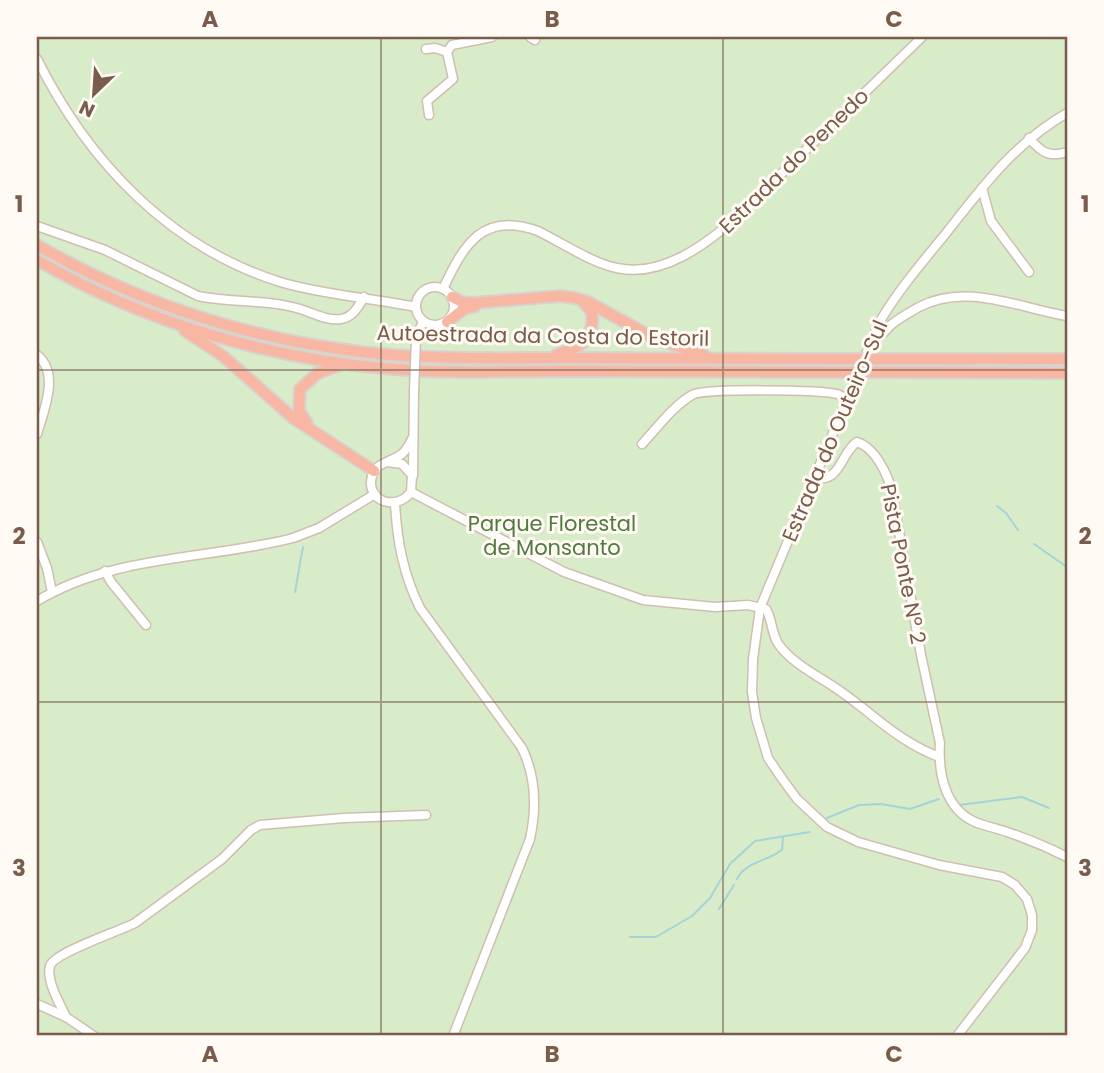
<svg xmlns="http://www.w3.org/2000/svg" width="1104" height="1073" font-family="Poppins,sans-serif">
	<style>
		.green { fill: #d8ecc9 }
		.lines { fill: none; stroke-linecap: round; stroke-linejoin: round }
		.stream { stroke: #a5d3da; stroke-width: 2 }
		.minor-casing { stroke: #d1beb0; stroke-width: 11 }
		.highway-casing { stroke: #dad1cd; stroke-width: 14 }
		.minor { stroke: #fff; stroke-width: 8 }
		.highway { stroke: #f7b7a3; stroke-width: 10 }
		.minor-bridge-casing { stroke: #d1beb0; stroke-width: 11; stroke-linecap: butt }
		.highway-bridge-casing { stroke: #dad1cd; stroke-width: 14; stroke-linecap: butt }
		.minor-bridge { stroke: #fff; stroke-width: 8 }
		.highway-bridge { stroke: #f7b7a3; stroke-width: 10 }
		.grid { fill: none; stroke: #7a5c4d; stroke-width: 2; stroke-opacity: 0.55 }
		.labels { text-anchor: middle; stroke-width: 6; stroke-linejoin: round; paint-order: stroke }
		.street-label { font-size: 21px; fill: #7a5c4d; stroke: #fffaf3 }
		.park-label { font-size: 21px; fill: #537a41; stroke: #fffaf3 }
		.neatline { fill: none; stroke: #7a5c4d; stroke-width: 2.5 }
		.grid-label { font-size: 23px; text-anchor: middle; font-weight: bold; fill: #7a5c4d }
	</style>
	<rect width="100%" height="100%" fill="#fdf6ec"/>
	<rect class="green" x="37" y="37" width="1030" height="999"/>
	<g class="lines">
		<g class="stream">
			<polyline points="997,506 1006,513 1018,530"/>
			<polyline points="1034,544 1067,567"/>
			<polyline points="299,568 303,547"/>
			<polyline points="295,592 299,570"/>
			<polyline points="959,805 1022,797 1049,808"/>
			<polyline points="827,818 859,805 881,804 910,809 939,799"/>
			<path d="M 737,879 C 745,862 768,861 782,850 L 783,837"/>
			<polyline points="719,909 734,885"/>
			<polyline points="630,937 656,937 692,916 710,898 730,864 755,841 810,832"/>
		</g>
		<defs>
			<g id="minor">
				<polyline points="530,37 535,40"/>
				<polyline points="426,49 435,48 447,52 453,79 427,101 429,115"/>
				<polyline points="447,52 452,45 492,37"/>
				<path d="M 37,59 C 88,161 169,247 280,282 C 324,295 371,298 416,307"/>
				<path d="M 1029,138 C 1041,152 1049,158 1067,152"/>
				<polyline points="982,188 991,221 1029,272"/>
				<path d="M 37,226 L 105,250 L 198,296 C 231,303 267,299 300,309 C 313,313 327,321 341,319 C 353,317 358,307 364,297"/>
				<circle cx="435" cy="306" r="19"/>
				<path d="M 443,289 C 464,244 483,211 538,231 C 562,243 592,263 617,268 C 662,278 707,244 738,216 L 922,37"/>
				<polyline points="416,339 423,321"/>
				<path d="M 871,340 C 882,338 884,331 892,324 C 900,318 910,312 919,307 C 966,282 1019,308 1067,316"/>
				<path d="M 37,355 C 60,373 44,410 37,434"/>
				<path d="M 642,444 C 657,428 673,406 692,395 C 703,388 822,390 837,394 C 840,395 843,397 846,399"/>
				<path d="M 387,462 L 402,464 L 412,475 L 411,492 C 396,512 365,501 372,476 C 377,461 393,462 403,453 C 407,449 410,443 412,439"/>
				<polyline points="413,475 414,391"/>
				<path d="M 815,478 C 841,483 841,452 857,442 C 875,448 885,470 891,487 L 921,655 L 940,743 C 938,773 945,809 975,822 C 985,826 996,828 1007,832 C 1028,839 1047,847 1067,857"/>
				<path d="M 411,492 L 564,572 L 643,600 L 715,607 L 748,605 L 766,609 C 773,621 771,634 779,645 C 795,666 819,676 840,691 C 876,716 896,740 939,757"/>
				<path d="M 395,503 C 397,540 403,574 420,608 L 522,748 C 536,777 537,807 530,839 L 453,1036"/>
				<polyline points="37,542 47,568 52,592"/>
				<polyline points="105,571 111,582 146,625"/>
				<path d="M 37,601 C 115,554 208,560 293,538 L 319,528 L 375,494"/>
				<polyline points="37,1004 66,1017 94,1036"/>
				<path d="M 66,1017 C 60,1004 46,981 50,966 C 53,953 120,931 135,923 L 222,859 L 251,830 L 260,825 L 344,818 L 426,815"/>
				<path d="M 957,1036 L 1025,948 L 1032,930 L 1032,915 L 1027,899 L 1015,885 L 1002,877 L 939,865 L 858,842 L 827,827 L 797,799 L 783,780 L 768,758 L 756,718 L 752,692 L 753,659 L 760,608 L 879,323 C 897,292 920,265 943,237 C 982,188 1012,145 1067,113"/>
			</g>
			<g id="highway">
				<path d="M 37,245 C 132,300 237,335 346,350 C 416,360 488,358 558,358 C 650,358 742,359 834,359"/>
				<path d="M 37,260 C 143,322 271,360 394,369 C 452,374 510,371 568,371 C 657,372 745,372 833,372"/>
				<polyline points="452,297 462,302 473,303 560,296 575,298 588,302 654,338 704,355"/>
				<polyline points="447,322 464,309 475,306"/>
				<polyline points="185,331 223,356 293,418 374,471"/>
				<path d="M 556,355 C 580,347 595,341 592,312 L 585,304"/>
				<polyline points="887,359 1067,359"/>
				<polyline points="884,372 1067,373"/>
				<polyline points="307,423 299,411 300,389 318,373 340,365"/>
			</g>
		</defs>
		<use href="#minor" class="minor-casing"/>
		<use href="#highway" class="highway-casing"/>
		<use href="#minor" class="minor"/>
		<use href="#highway" class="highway"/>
		<defs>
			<polyline id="minor-bridge" points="414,391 416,339"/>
			<g id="highway-bridge">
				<polyline points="834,359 887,359"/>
				<polyline points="833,372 884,372"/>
			</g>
		</defs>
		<use href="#minor-bridge" class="minor-bridge-casing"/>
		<use href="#highway-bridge" class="highway-bridge-casing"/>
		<use href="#minor-bridge" class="minor-bridge"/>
		<use href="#highway-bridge" class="highway-bridge"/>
	</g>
	<path class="grid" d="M 381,37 L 381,1036M 723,37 L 723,1036M 37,370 L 1067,370M 37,702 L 1067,702"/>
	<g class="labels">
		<g class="street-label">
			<text transform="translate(794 161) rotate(-44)" y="7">Estrada do Penedo</text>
			<text transform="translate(543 336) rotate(1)" y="7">Autoestrada da Costa do Estoril</text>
			<text transform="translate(835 431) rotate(-67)" y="7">Estrada do Outeiro-Sul</text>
			<text transform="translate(903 564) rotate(79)" y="7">Pista Ponte Nº 2</text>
		</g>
		<g class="park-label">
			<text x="552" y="531">Parque Florestal<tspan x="552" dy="24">de Monsanto</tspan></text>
		</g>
	</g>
	<rect width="1104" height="1073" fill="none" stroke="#fffaf3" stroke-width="77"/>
	<g transform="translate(94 94) rotate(205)" stroke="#fffaf3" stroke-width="5" paint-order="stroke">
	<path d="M0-5L12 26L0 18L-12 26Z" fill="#7a5c4d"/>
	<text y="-10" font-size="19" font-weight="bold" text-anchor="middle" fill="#7a5c4d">N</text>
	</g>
	<rect x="38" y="38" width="1028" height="996" class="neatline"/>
	<g class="grid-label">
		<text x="210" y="27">A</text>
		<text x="552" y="27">B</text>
		<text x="894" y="27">C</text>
		<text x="19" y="212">1</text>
		<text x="1085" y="212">1</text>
		<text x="19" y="544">2</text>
		<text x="1085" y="544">2</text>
		<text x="19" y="876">3</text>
		<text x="1085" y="876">3</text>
		<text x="210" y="1062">A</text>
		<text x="552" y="1062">B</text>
		<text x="894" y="1062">C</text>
	</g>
</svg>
